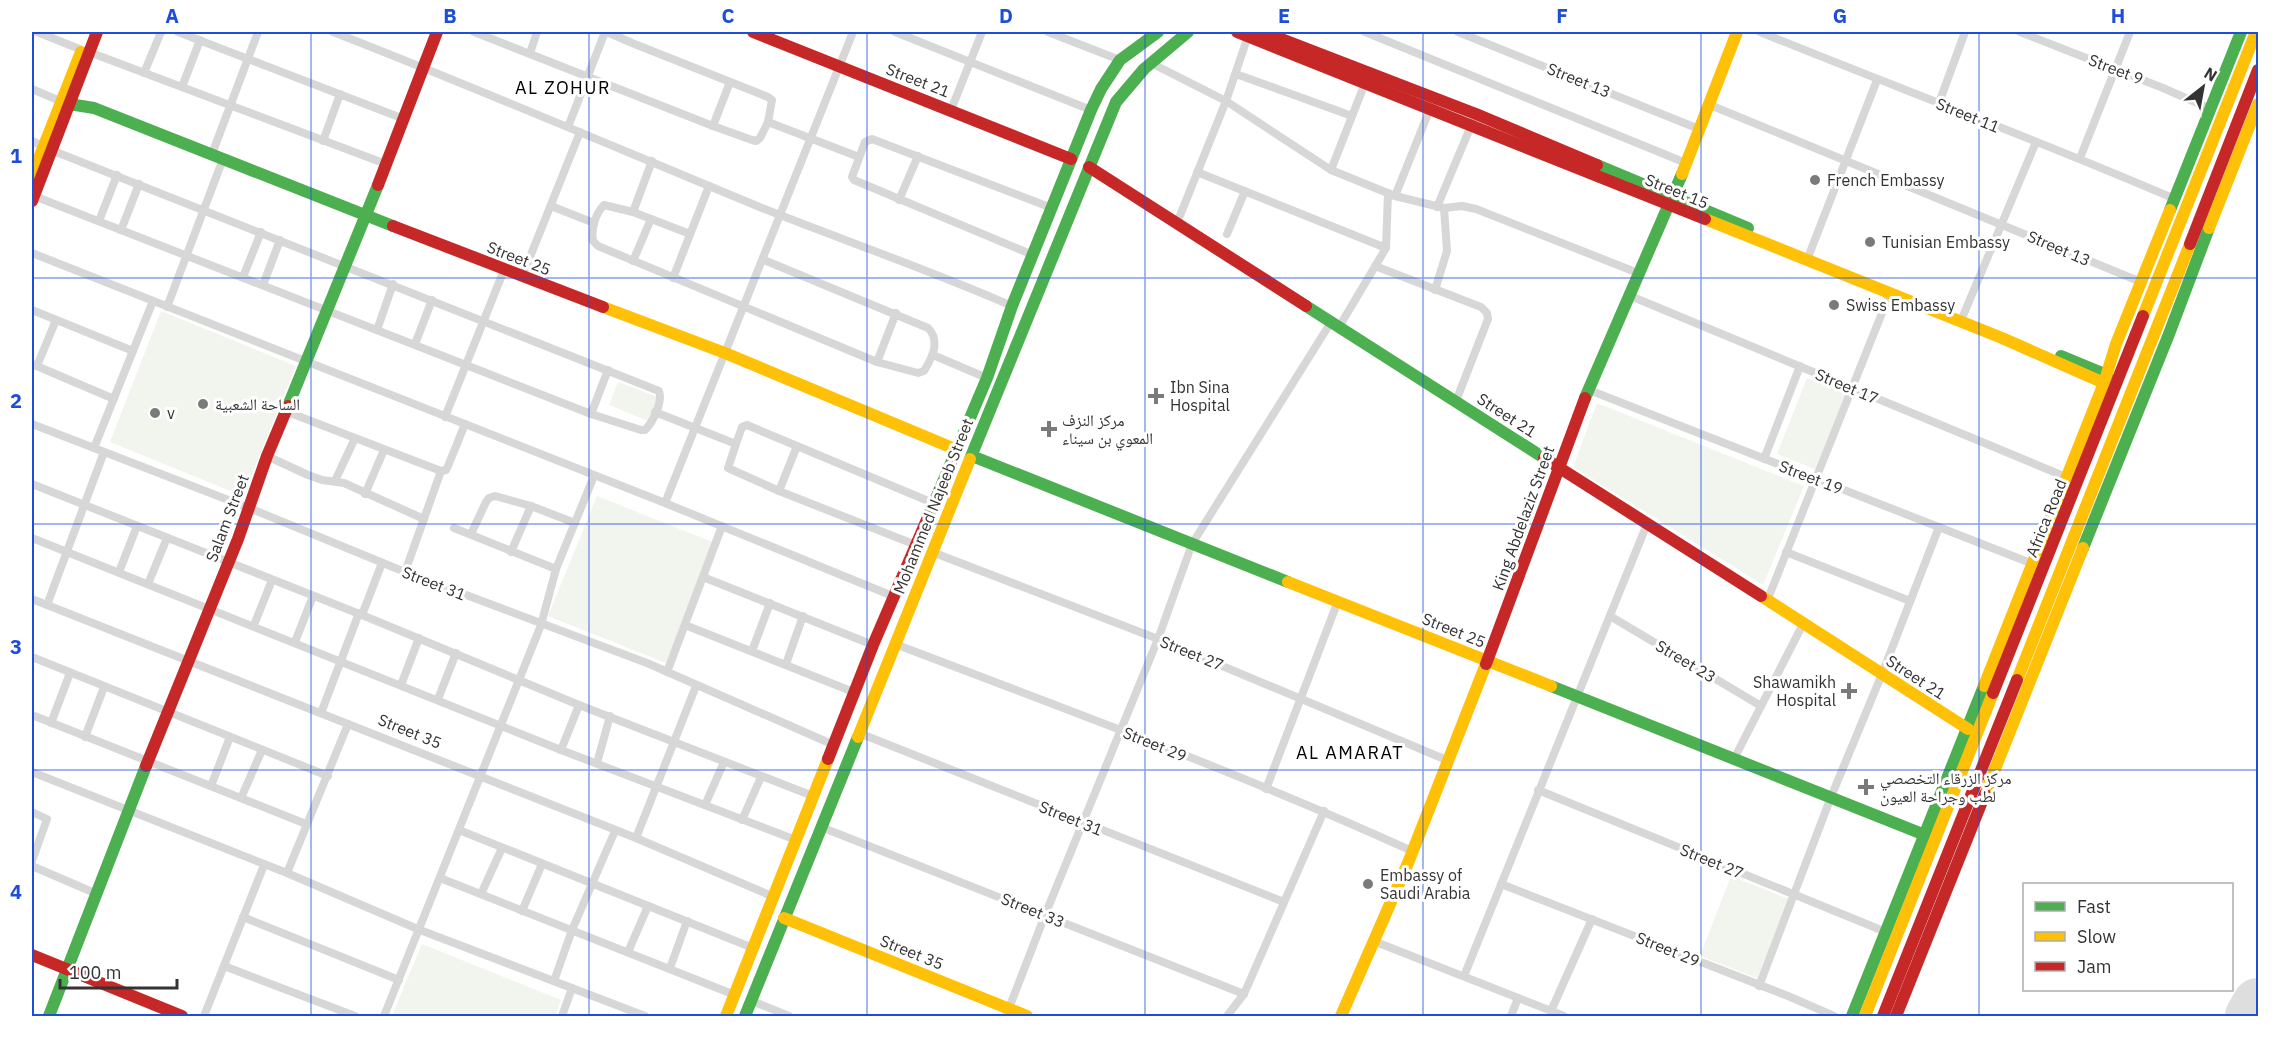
<svg xmlns="http://www.w3.org/2000/svg" width="2290" height="1048" font-family="'IBM Plex Sans','Noto Naskh Arabic',sans-serif">
	<style>
		.green { fill: #f1f5ed }
		.lines { fill: none; stroke-linecap: round; stroke-linejoin: round }
		.runway { stroke: #dedede; stroke-width: 52 }
		.street { stroke: #d7d7d7; stroke-width: 8 }
		.fast { stroke: #4caf50; stroke-width: 12 }
		.slow { stroke: #ffc107; stroke-width: 12 }
		.jam { stroke: #c62828; stroke-width: 12 }
		.grid { fill: none; stroke: #1d4ed8; stroke-width: 1.5; stroke-opacity: 0.55 }
		.poi-dot { fill: #7a7a7a; stroke: #fff; stroke-width: 2 }
		.labels { text-anchor: middle; stroke-width: 6; stroke-linejoin: round; paint-order: stroke }
		.street-label { font-size: 16px; fill: #333; stroke: #fff }
		.poi-label { font-size: 16px; fill: #333; stroke: #fff; text-anchor: start }
		.neighbourhood-label { font-size: 18px; letter-spacing: 1.5px; fill: #000; stroke: #fff }
		.neatline { fill: none; stroke: #1d4ed8; stroke-width: 2 }
		.grid-label { font-size: 20px; text-anchor: middle; font-weight: bold; fill: #1d4ed8 }
	</style>
	<rect width="100%" height="100%" fill="#fff"/>
	<g class="green">
		<polygon points="161,311 296,366 243,496 110,442"/>
		<polygon points="1807,378 1846,393 1815,469 1777,454"/>
		<polygon points="618,382 658,397 648,421 609,405"/>
		<polygon points="1597,403 1804,486 1763,585 1573,467"/>
		<polygon points="597,496 715,543 666,663 548,616"/>
		<polygon points="1731,876 1789,899 1757,978 1700,956"/>
		<polygon points="422,944 561,1000 555,1016 392,1016"/>
	</g>
	<g class="lines">
		<polyline class="runway" points="2251,1016 2258,1004"/>
		<g class="street">
			<polyline points="37,32 82,50"/>
			<polyline points="178,32 404,119"/>
			<path d="M 333,32 C 477,88 619,149 762,208 C 845,241 930,270 1012,306"/>
			<polyline points="474,32 713,126 752,140 756,141 760,138 768,122 772,100 768,97 632,43 607,32"/>
			<polyline points="895,32 1091,110"/>
			<polyline points="1048,32 1120,60"/>
			<polyline points="1365,32 1686,163"/>
			<polyline points="1458,32 1699,129"/>
			<path d="M 1760,32 C 1898,88 2038,140 2175,199"/>
			<polyline points="2020,32 2163,88 2211,109"/>
			<polyline points="89,52 386,164"/>
			<polyline points="530,53 537,32"/>
			<polyline points="1151,63 1226,101 1331,170 1395,196 1444,208 1462,206 1476,209 1638,273"/>
			<polyline points="144,73 161,32"/>
			<polyline points="1236,74 1352,116"/>
			<polyline points="182,87 200,40"/>
			<polyline points="32,89 60,101"/>
			<polyline points="1939,103 1965,32"/>
			<polyline points="1710,105 2141,282"/>
			<polyline points="951,110 982,32"/>
			<polyline points="768,122 859,157"/>
			<polyline points="713,126 730,82"/>
			<polyline points="568,127 605,32"/>
			<polyline points="32,141 43,146"/>
			<polyline points="323,141 340,94"/>
			<polyline points="212,154 258,32"/>
			<polyline points="2080,158 2130,32"/>
			<polyline points="1331,170 1365,83"/>
			<polyline points="1197,172 1386,248"/>
			<path d="M 34,196 L 466,365 L 591,414 L 641,430 L 645,430 C 653,422 663,402 659,391 L 51,150"/>
			<polyline points="1395,196 1430,109"/>
			<polyline points="899,200 918,156"/>
			<polyline points="551,206 594,223"/>
			<polyline points="1437,207 1473,121"/>
			<polyline points="633,212 652,161"/>
			<polyline points="99,221 117,175"/>
			<polyline points="1177,223 1226,101 1248,36"/>
			<polyline points="121,230 139,184"/>
			<path d="M 690,234 L 633,212 L 604,205 C 595,214 591,229 593,241 L 598,246 L 877,362 L 918,373 L 924,371 C 932,358 941,341 928,328 L 764,260"/>
			<polyline points="1227,234 1245,191"/>
			<polyline points="32,253 665,503 895,597"/>
			<polyline points="1033,255 854,180 852,177 865,142 872,139 1052,208"/>
			<polyline points="1807,260 1877,80"/>
			<polyline points="633,261 651,219"/>
			<polyline points="1375,266 1481,307 1487,313 1488,319 1456,401"/>
			<polyline points="243,277 261,232"/>
			<polyline points="522,277 580,132"/>
			<polyline points="673,278 709,186"/>
			<polyline points="263,285 280,240"/>
			<polyline points="1435,290 1447,251 1444,208"/>
			<polyline points="1628,295 2066,477"/>
			<polyline points="167,307 223,159"/>
			<polyline points="32,310 133,351"/>
			<polyline points="1963,316 2036,142"/>
			<polyline points="1339,327 1386,248 1388,193"/>
			<polyline points="377,330 393,284"/>
			<polyline points="415,344 432,300"/>
			<polyline points="933,355 987,378"/>
			<polyline points="877,362 896,313"/>
			<polyline points="32,364 114,399"/>
			<polyline points="37,366 56,320"/>
			<polyline points="1589,390 2033,564"/>
			<polyline points="285,411 441,471 446,470 448,466 465,424"/>
			<polyline points="655,412 736,444 742,427 747,425 797,446 779,491 728,468 736,444"/>
			<polyline points="591,414 608,370"/>
			<polyline points="445,417 504,270"/>
			<polyline points="32,424 249,508 405,572 647,663 834,745"/>
			<polyline points="797,446 933,503"/>
			<polyline points="94,448 153,301"/>
			<polyline points="267,456 308,475 322,480 344,483 424,519"/>
			<polyline points="1764,459 1800,366"/>
			<polyline points="335,481 355,438"/>
			<polyline points="32,484 362,615 579,705 813,796"/>
			<polyline points="779,491 916,545"/>
			<polyline points="365,494 384,450"/>
			<polyline points="665,503 853,32"/>
			<polyline points="454,528 556,569"/>
			<polyline points="471,534 486,502 489,498 495,496 531,506 575,523"/>
			<polyline points="32,538 561,750 796,840"/>
			<polyline points="511,552 531,506"/>
			<polyline points="932,552 1158,639 1449,761"/>
			<polyline points="1786,552 1910,601"/>
			<polyline points="119,572 137,526"/>
			<polyline points="405,572 441,471"/>
			<polyline points="703,577 873,645"/>
			<polyline points="148,584 167,538"/>
			<polyline points="32,599 636,838 774,897"/>
			<polyline points="1767,601 1890,293"/>
			<polyline points="47,605 104,452"/>
			<polyline points="362,615 382,563"/>
			<polyline points="1610,616 1761,706"/>
			<polyline points="254,625 272,580"/>
			<polyline points="685,625 856,693"/>
			<polyline points="295,642 313,596"/>
			<path d="M 895,644 C 1068,710 1243,774 1412,851"/>
			<polyline points="752,651 770,603"/>
			<polyline points="32,657 328,776"/>
			<polyline points="786,664 803,616"/>
			<polyline points="667,672 722,526"/>
			<polyline points="401,685 419,638"/>
			<polyline points="438,699 456,653"/>
			<polyline points="321,713 359,613"/>
			<polyline points="32,715 306,824"/>
			<polyline points="51,723 70,673"/>
			<polyline points="859,733 1284,902"/>
			<polyline points="85,737 104,687"/>
			<polyline points="561,750 579,705"/>
			<polyline points="1734,759 1803,624"/>
			<polyline points="597,763 610,716"/>
			<polyline points="32,772 287,873 420,930 645,1016"/>
			<polyline points="211,786 230,737"/>
			<polyline points="1266,789 1338,601"/>
			<polyline points="1538,790 1886,932"/>
			<polyline points="241,798 262,750"/>
			<polyline points="705,805 724,762"/>
			<polyline points="32,812 47,819 32,861"/>
			<polyline points="742,820 761,777"/>
			<polyline points="821,827 1244,994"/>
			<polyline points="459,830 753,948"/>
			<polyline points="636,838 696,686"/>
			<polyline points="32,866 97,894"/>
			<polyline points="287,873 348,724"/>
			<polyline points="440,878 735,995"/>
			<polyline points="1501,884 1788,996 1834,1016"/>
			<polyline points="481,894 502,848"/>
			<polyline points="522,911 542,864"/>
			<polyline points="243,917 399,980"/>
			<polyline points="1376,942 1564,1016"/>
			<polyline points="628,952 648,906"/>
			<polyline points="224,966 355,1016"/>
			<polyline points="670,968 687,921"/>
			<polyline points="1464,976 1647,524"/>
			<polyline points="554,981 572,930 615,831"/>
			<polyline points="1759,986 1831,797 1882,674 1939,527"/>
			<polyline points="752,1001 789,1016"/>
			<polyline points="1551,1011 1592,919"/>
			<polyline points="204,1016 264,865"/>
			<polyline points="384,1016 541,625 556,569 594,476"/>
			<polyline points="562,1016 572,988"/>
			<polyline points="1006,1016 1045,915 1158,639 1192,544 1331,322"/>
			<polyline points="1227,1016 1244,994 1324,811"/>
			<polyline points="1511,1016 1518,998"/>
		</g>
		<g class="fast">
			<polyline points="69,104 94,108 393,226"/>
			<polyline points="1597,165 1748,228"/>
			<polyline points="2170,210 2241,32"/>
			<polyline points="1306,306 1544,458"/>
			<polyline points="2061,356 2107,375"/>
			<polyline points="1585,398 1682,174"/>
			<polyline points="288,406 378,185"/>
			<polyline points="972,456 1288,582"/>
			<polyline points="970,459 1116,102 1144,69 1188,32"/>
			<polyline points="928,517 987,378 1012,306 1091,110 1101,89 1120,60 1158,32"/>
			<polyline points="2083,548 2169,334 2209,228"/>
			<polyline points="1551,686 1925,835"/>
			<polyline points="49,1016 146,766"/>
			<polyline points="745,1016 858,737"/>
			<polyline points="1852,1016 1984,686"/>
		</g>
		<g class="slow">
			<polyline points="1682,174 1737,32"/>
			<polyline points="32,176 81,52"/>
			<polyline points="1705,219 2002,338 2104,383"/>
			<polyline points="2209,228 2258,104"/>
			<polyline points="603,307 725,353 955,449"/>
			<polyline points="2143,316 2256,32"/>
			<polyline points="1288,582 1551,686"/>
			<polyline points="1761,596 1968,729"/>
			<polyline points="2017,680 2190,244"/>
			<polyline points="1984,686 2104,383 2116,344 2170,210"/>
			<polyline points="858,737 970,459"/>
			<polyline points="1985,794 2083,548"/>
			<polyline points="784,918 1027,1016"/>
			<polyline points="726,1016 828,759"/>
			<polyline points="1341,1016 1408,863 1486,664"/>
			<polyline points="1865,1016 1993,693"/>
		</g>
		<g class="jam">
			<polyline points="753,32 1071,159"/>
			<polyline points="1237,32 1705,219"/>
			<polyline points="1263,32 1476,114 1597,165"/>
			<polyline points="1089,167 1306,306"/>
			<polyline points="378,185 437,32"/>
			<polyline points="32,201 97,32"/>
			<polyline points="393,226 603,307"/>
			<polyline points="2190,244 2258,70"/>
			<polyline points="1544,458 1761,596"/>
			<polyline points="1486,664 1585,398"/>
			<polyline points="1993,693 2143,316"/>
			<polyline points="828,759 873,645 928,517"/>
			<polyline points="146,766 238,539 267,456 288,406"/>
			<polyline points="32,955 182,1016"/>
			<polyline points="1883,1016 2017,680"/>
			<polyline points="1896,1016 1985,794"/>
		</g>
	</g>
	<path class="grid" d="M 311,32 L 311,1016M 589,32 L 589,1016M 867,32 L 867,1016M 1145,32 L 1145,1016M 1423,32 L 1423,1016M 1701,32 L 1701,1016M 1979,32 L 1979,1016M 32,278 L 2258,278M 32,524 L 2258,524M 32,770 L 2258,770"/>
	<g class="poi-dot">
		<circle cx="1815" cy="180" r="6"/>
		<circle cx="1870" cy="242" r="6"/>
		<circle cx="1834" cy="305" r="6"/>
		<path d="M1153 387h6v6h6v6h-6v6h-6v-6h-6v-6h6z"/>
		<circle cx="203" cy="404" r="6"/>
		<circle cx="155" cy="413" r="6"/>
		<path d="M1046 420h6v6h6v6h-6v6h-6v-6h-6v-6h6z"/>
		<path d="M1846 682h6v6h6v6h-6v6h-6v-6h-6v-6h6z"/>
		<path d="M1863 778h6v6h6v6h-6v6h-6v-6h-6v-6h6z"/>
		<circle cx="1368" cy="884" r="6"/>
	</g>
	<g class="labels">
		<g class="street-label">
			<text transform="translate(2116 69) rotate(21)" y="6">Street 9</text>
			<text transform="translate(918 80) rotate(21)" y="6">Street 21</text>
			<text transform="translate(1579 80) rotate(22)" y="6">Street 13</text>
			<text transform="translate(1968 115) rotate(22)" y="6">Street 11</text>
			<text transform="translate(1677 191) rotate(22)" y="6">Street 15</text>
			<text transform="translate(2059 248) rotate(23)" y="6">Street 13</text>
			<text transform="translate(519 258) rotate(21)" y="6">Street 25</text>
			<text transform="translate(1847 386) rotate(23)" y="6">Street 17</text>
			<text transform="translate(1507 415) rotate(33)" y="6">Street 21</text>
			<text transform="translate(1811 477) rotate(21)" y="6">Street 19</text>
			<text transform="translate(933 506) rotate(-68)" y="6">Mohammed Najeeb Street</text>
			<text transform="translate(227 518) rotate(-69)" y="6">Salam Street</text>
			<text transform="translate(1523 518) rotate(-70)" y="6">King Abdelaziz Street</text>
			<text transform="translate(2046 518) rotate(-68)" y="6">Africa Road</text>
			<text transform="translate(434 583) rotate(21)" y="6">Street 31</text>
			<text transform="translate(1454 630) rotate(22)" y="6">Street 25</text>
			<text transform="translate(1192 653) rotate(22)" y="6">Street 27</text>
			<text transform="translate(1686 661) rotate(31)" y="6">Street 23</text>
			<text transform="translate(1916 677) rotate(33)" y="6">Street 21</text>
			<text transform="translate(410 731) rotate(22)" y="6">Street 35</text>
			<text transform="translate(1155 744) rotate(22)" y="6">Street 29</text>
			<text transform="translate(1071 818) rotate(22)" y="6">Street 31</text>
			<text transform="translate(1712 861) rotate(22)" y="6">Street 27</text>
			<text transform="translate(1033 910) rotate(22)" y="6">Street 33</text>
			<text transform="translate(1668 949) rotate(22)" y="6">Street 29</text>
			<text transform="translate(912 952) rotate(22)" y="6">Street 35</text>
		</g>
		<g class="poi-label">
			<text x="1827" y="186">French Embassy</text>
			<text x="1882" y="248">Tunisian Embassy</text>
			<text x="1846" y="311">Swiss Embassy</text>
			<text x="1170" y="393">Ibn Sina<tspan x="1170" dy="18">Hospital</tspan></text>
			<text x="215" y="410">الساحة الشعبية</text>
			<text x="167" y="419">v</text>
			<text x="1062" y="426">مركز النزف<tspan x="1062" dy="18">المعوي بن سيناء</tspan></text>
			<text x="1836" y="688" text-anchor="end">Shawamikh<tspan x="1836" dy="18">Hospital</tspan></text>
			<text x="1880" y="784">مركز الزرقاء التخصصي<tspan x="1880" dy="18">لطب وجراحة العيون</tspan></text>
			<text x="1380" y="881">Embassy of<tspan x="1380" dy="18">Saudi Arabia</tspan></text>
		</g>
		<g class="neighbourhood-label">
			<text x="563" y="94">AL ZOHUR</text>
			<text x="1350" y="759">AL AMARAT</text>
		</g>
	</g>
	<rect width="2290" height="1048" fill="none" stroke="#ffffff" stroke-width="66"/>
	<rect x="2023" y="883" width="210" height="108" fill="#ffffff" stroke="#adadad" stroke-width="1.5"/>
	<rect x="2035" y="902" width="30" height="9" fill="#4caf50" stroke="#adadad" stroke-width="1.5"/>
	<text x="2077" y="913" font-size="18" fill="#333333">Fast</text>
	<rect x="2035" y="932" width="30" height="9" fill="#ffc107" stroke="#adadad" stroke-width="1.5"/>
	<text x="2077" y="943" font-size="18" fill="#333333">Slow</text>
	<rect x="2035" y="962" width="30" height="9" fill="#c62828" stroke="#adadad" stroke-width="1.5"/>
	<text x="2077" y="973" font-size="18" fill="#333333">Jam</text>
	<g transform="translate(2203 87) rotate(31)" stroke="#ffffff" stroke-width="4.5" paint-order="stroke">
	<path d="M0-4.5L10 22L0 15L-10 22Z" fill="#333333"/>
	<text y="-9" font-size="16" font-weight="bold" text-anchor="middle" fill="#333333">N</text>
	</g>
	<path d="M60 979v9h117v-9" fill="none" stroke="#333333" stroke-width="3"/>
	<text x="69" y="979" font-size="18" fill="#333333" stroke="#ffffff" stroke-width="4.5" paint-order="stroke">100 m</text>
	<rect x="33" y="33" width="2224" height="982" class="neatline"/>
	<g class="grid-label">
		<text x="172" y="23">A</text>
		<text x="450" y="23">B</text>
		<text x="728" y="23">C</text>
		<text x="1006" y="23">D</text>
		<text x="1284" y="23">E</text>
		<text x="1562" y="23">F</text>
		<text x="1840" y="23">G</text>
		<text x="2118" y="23">H</text>
		<text x="16" y="163">1</text>
		<text x="16" y="408">2</text>
		<text x="16" y="654">3</text>
		<text x="16" y="899">4</text>
	</g>
</svg>
